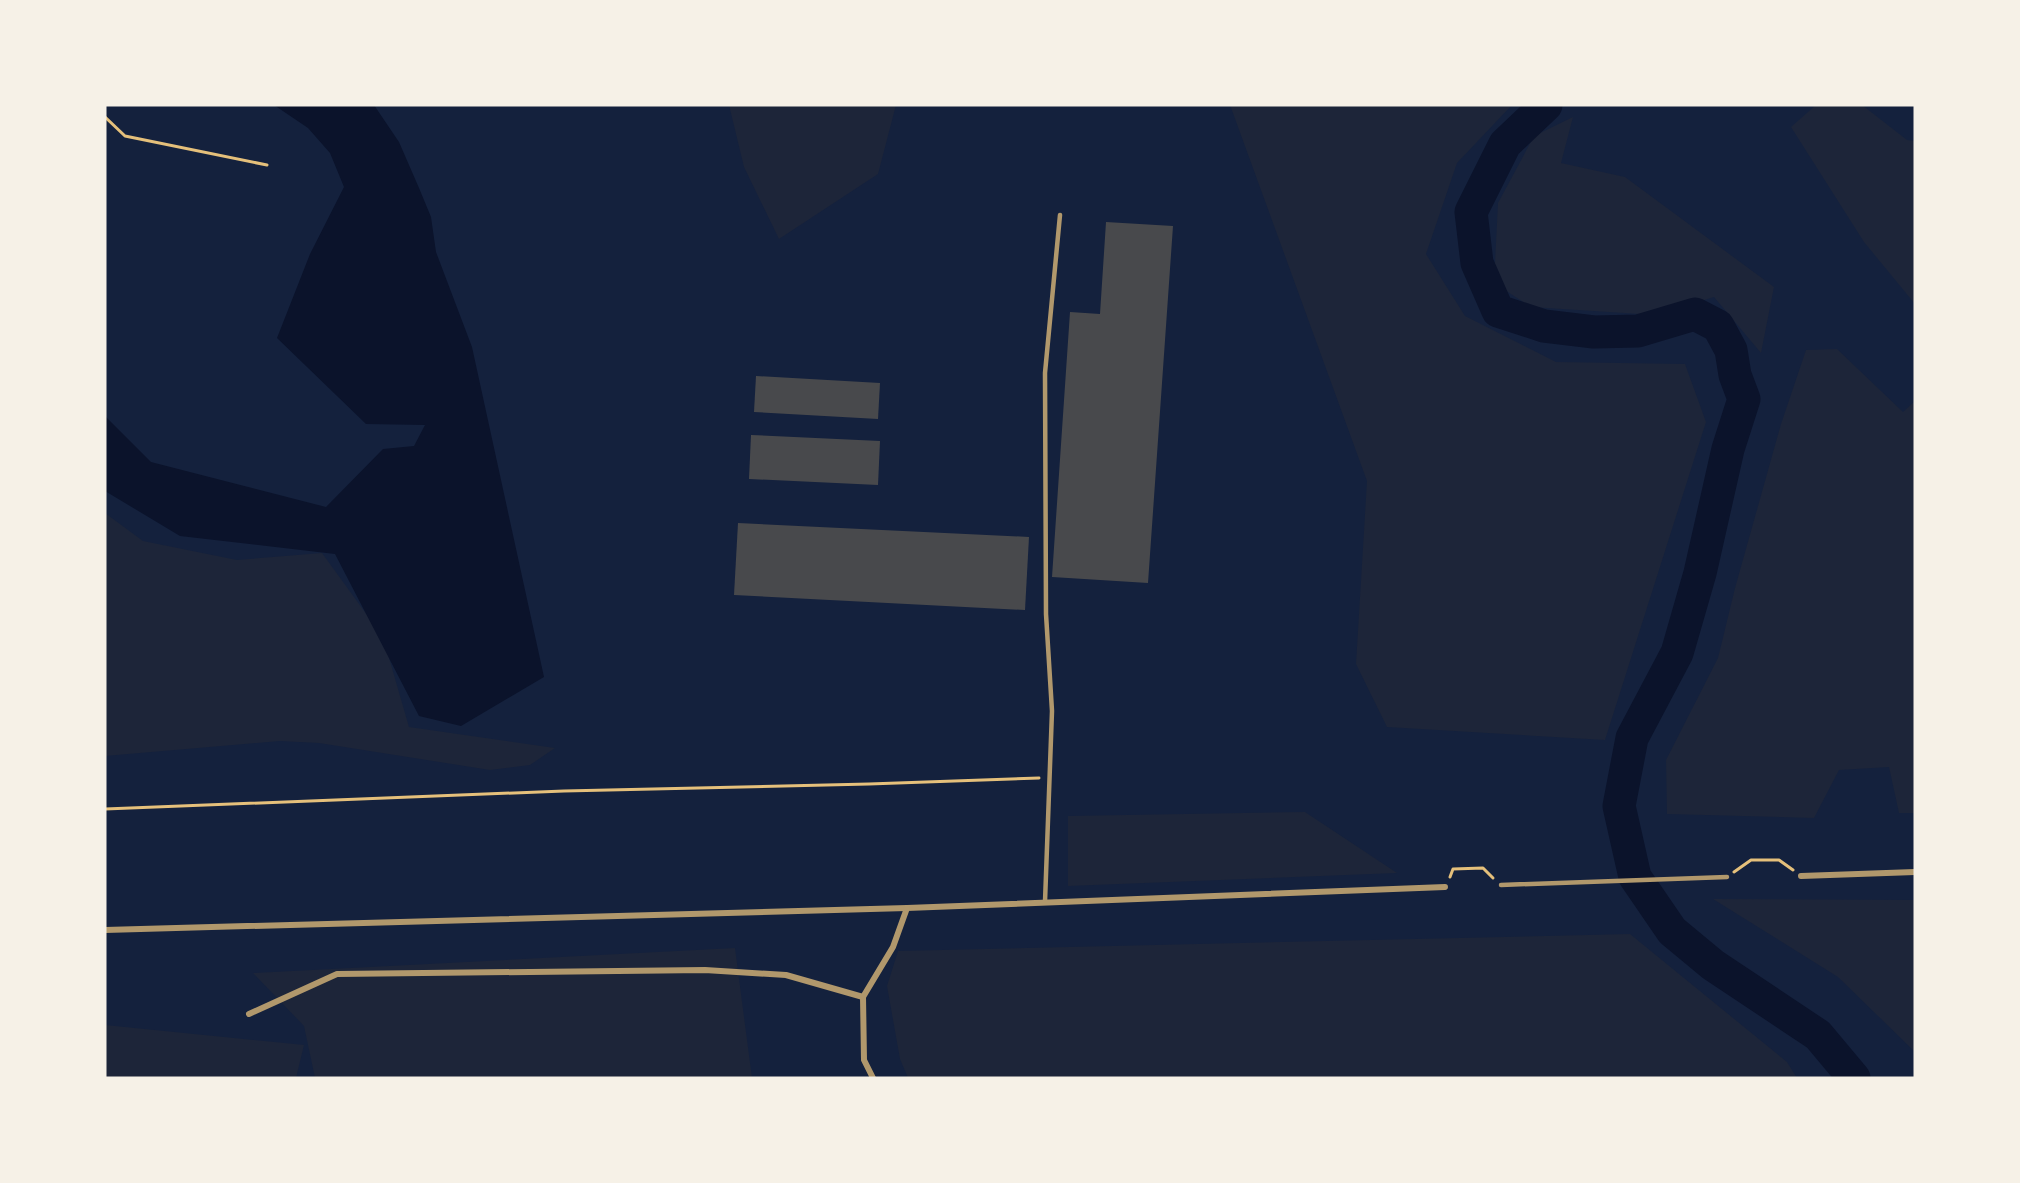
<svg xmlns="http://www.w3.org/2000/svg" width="2020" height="1183" font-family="Mulish,sans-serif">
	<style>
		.green { fill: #1d2539 }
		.water { fill: #0b132b }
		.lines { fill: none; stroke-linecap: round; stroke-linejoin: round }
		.river { stroke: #0b132b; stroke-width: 33 }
		.building { fill: #48494c }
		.path { stroke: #e5c07b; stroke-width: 3 }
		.service { stroke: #b1986c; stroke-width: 4.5 }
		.minor { stroke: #b1986c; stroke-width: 6 }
	</style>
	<rect width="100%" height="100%" fill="#14213d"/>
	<g class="green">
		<polygon points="729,105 896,105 878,174 779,239 744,167"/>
		<polygon points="1230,105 1512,105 1457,163 1426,254 1465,316 1556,362 1685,364 1706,422 1605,740 1387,727 1356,664 1367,481"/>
		<polygon points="1816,105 1862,105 1907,140 1915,141 1915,304 1864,242 1791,127"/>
		<polygon points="1573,117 1561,163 1625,177 1774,287 1761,353 1714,297 1656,315 1531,307 1494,283 1498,203 1534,136"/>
		<polygon points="1837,349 1903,412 1915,401 1915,813 1899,813 1889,767 1839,770 1814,818 1667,814 1666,760 1718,658 1735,588 1781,424 1806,350"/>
		<polygon points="105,513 143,541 237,560 322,553 383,637 409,727 555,748 530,765 490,770 319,743 280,741 105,756"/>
		<polygon points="1305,812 1397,873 1068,886 1068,816"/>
		<polygon points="1713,899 1915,900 1915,1052 1838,977"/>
		<polygon points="1630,934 1787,1062 1797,1078 908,1078 900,1059 887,986 898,951"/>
		<polygon points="735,948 752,1078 315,1078 304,1026 253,973"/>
		<polygon points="105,1025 304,1045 296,1078 105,1078"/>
	</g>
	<polygon class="water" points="274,105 374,105 399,142 419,188 431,217 436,252 472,347 544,677 461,726 419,716 335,554 180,536 105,491 105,416 151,462 326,507 383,449 414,446 425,425 366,424 277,338 310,254 344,187 330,153 308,128"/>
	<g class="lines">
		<polyline class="river" points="1546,105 1505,144 1471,212 1477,263 1498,311 1544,326 1594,332 1638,331 1695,314 1718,326 1731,350 1735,375 1744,399 1728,449 1700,573 1677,653 1632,738 1619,806 1635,877 1672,931 1713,965 1818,1035 1854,1078"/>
	</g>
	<g class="building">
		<polygon points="1106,222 1173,226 1148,583 1052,577 1070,312 1100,314"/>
		<polygon points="756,376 880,383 878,419 754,412"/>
		<polygon points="751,435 880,441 878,485 749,479"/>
		<polygon points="738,523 1029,537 1025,610 734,595"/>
	</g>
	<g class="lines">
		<g class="path">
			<polyline points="105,117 125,136 267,165"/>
			<polyline points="105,809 564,791 869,784 1039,778"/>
			<polyline points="1734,872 1751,860 1779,860 1793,870"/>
			<polyline points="1450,877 1453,869 1483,868 1493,878"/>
		</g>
		<g class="service">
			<polyline points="1501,885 1727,877"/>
			<polyline points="1045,902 1052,711 1046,614 1045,373 1060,215"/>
		</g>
		<g class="minor">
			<polyline points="1801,876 1915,872"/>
			<polyline points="105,930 907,908 1445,887"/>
			<polyline points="249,1014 337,974 705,970 786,975 863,997"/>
			<polyline points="873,1078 864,1060 863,997 893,947 907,908"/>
		</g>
	</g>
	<rect width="2020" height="1183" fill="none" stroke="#f6f1e7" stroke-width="213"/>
</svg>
